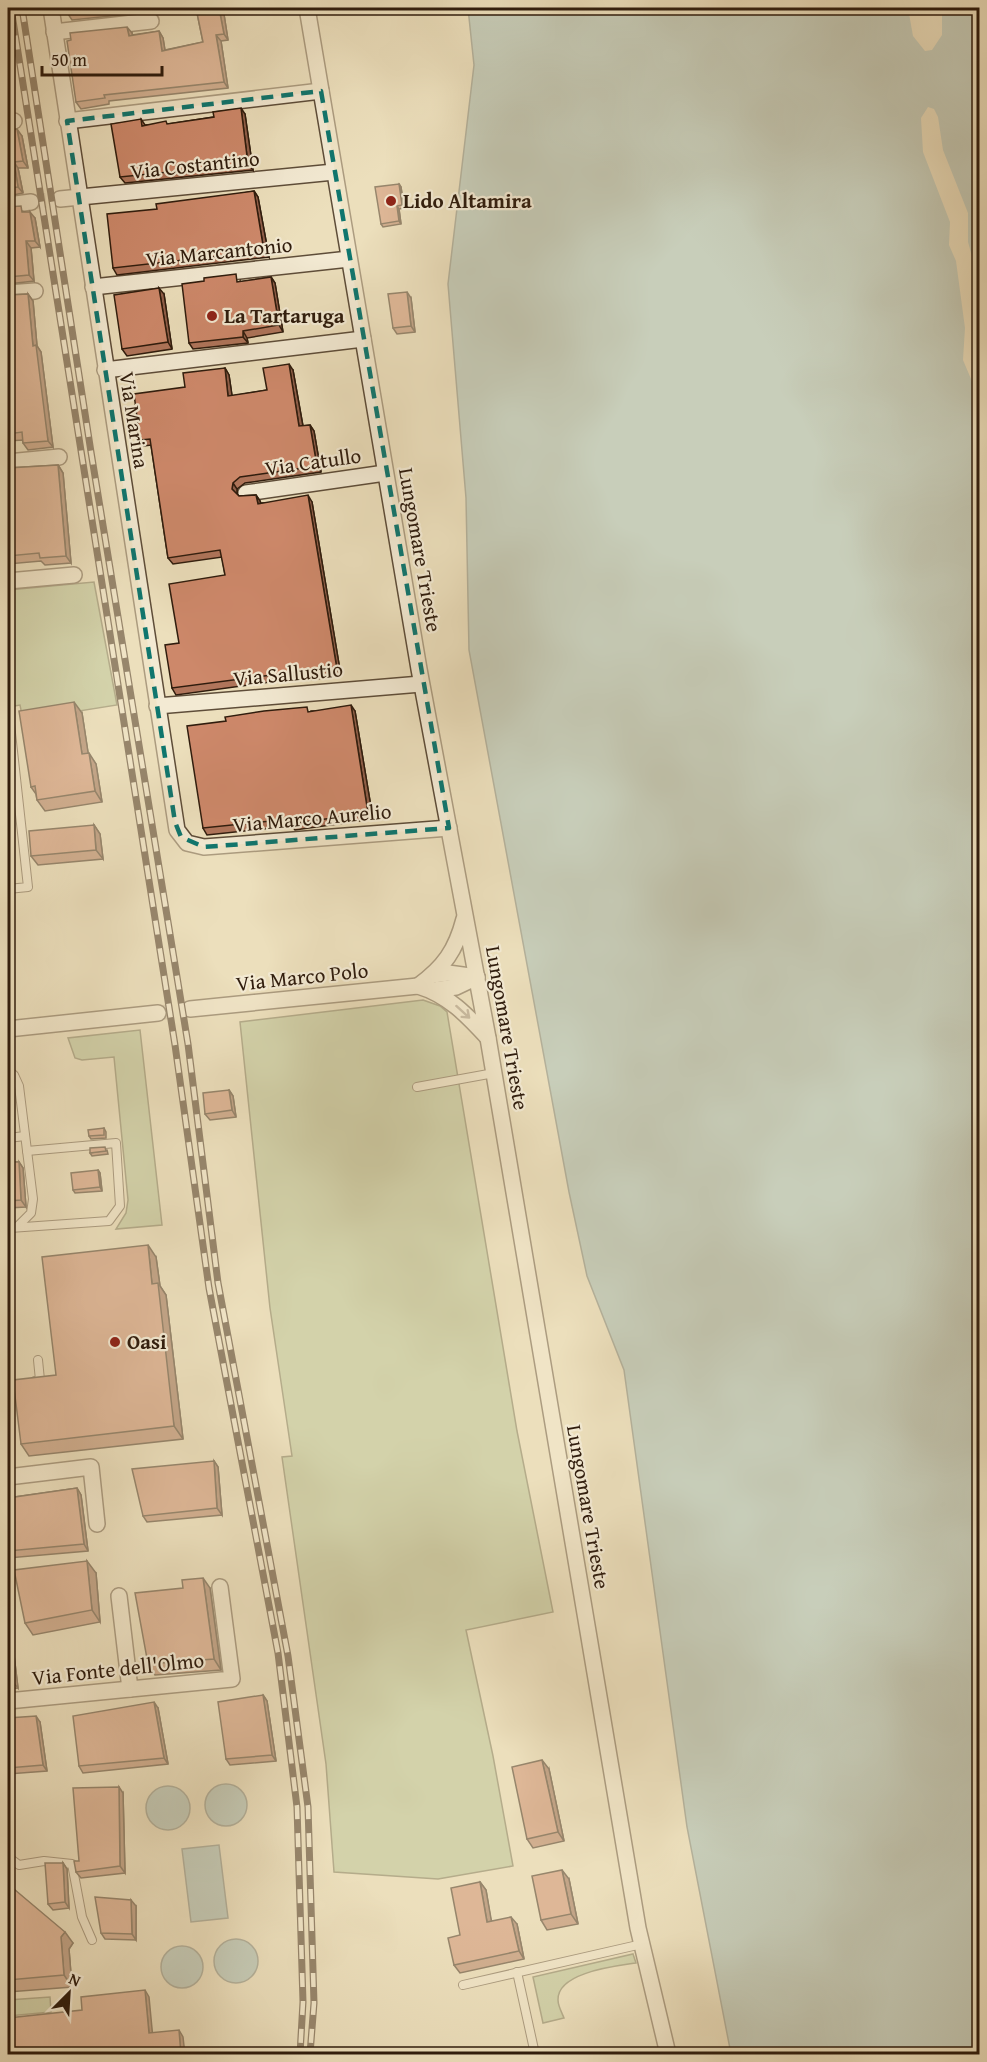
<svg xmlns="http://www.w3.org/2000/svg" width="987" height="2062" font-family="'Gentium Book Plus',serif">
	<style>
		.green { fill: #b3c394; stroke: #717050; stroke-width: 1.5 }
		.water { fill: #9bbbb8; stroke: #707b74; stroke-width: 1.5 }
		.pier { fill: #ecdfbc }
		.lines { fill: none; stroke-linecap: round; stroke-linejoin: round }
		.minor-tunnel { stroke: #c6b899; stroke-width: 15; stroke-dasharray: 15 8; stroke-linecap: butt }
		.service-casing { stroke: #5e4d39; stroke-width: 10 }
		.minor-casing { stroke: #5e4d39; stroke-width: 18 }
		.service { stroke: #f3ead3; stroke-width: 8 }
		.minor { stroke: #f3ead3; stroke-width: 15 }
		.rail-casing { stroke: #2f1c0d; stroke-width: 7 }
		.rail { stroke: #f3ead3; stroke-width: 4.5; stroke-dasharray: 14; stroke-linecap: butt }
		.wall { fill: #b0755b; stroke: #2f1c0d; stroke-width: 1.5 }
		.shaded-wall { fill: #905f4a; stroke: #2f1c0d; stroke-width: 1.5 }
		.building { fill: #cd886a; stroke: #2f1c0d; stroke-width: 1.5 }
		.oneway { stroke: #9b8d7a }
		.marked { fill: none; stroke: #0f766e; stroke-width: 4.5; stroke-dasharray: 12 8; stroke-linejoin: round }
		.poi-dot { fill: #8f2418; stroke: #f3ead3; stroke-width: 2 }
		.labels { text-anchor: middle; stroke-width: 4.5; stroke-linejoin: round; paint-order: stroke }
		.street-label { font-size: 21px; fill: #2f1c0d; stroke: #f3ead3 }
		.poi-label { font-size: 21px; font-weight: bold; fill: #2f1c0d; stroke: #f3ead3; text-anchor: start }
	</style>
	<rect width="100%" height="100%" fill="#ecdfbc"/>
	<filter id="stains"><feTurbulence type="fractalNoise" baseFrequency=".00333" numOctaves="4"/><feColorMatrix values="0 0 0 0 .2 0 0 0 0 .09 0 0 0 0 .02 0 0 0 .5 -.17"/></filter>
	<radialGradient id="worn" r=".72"><stop offset=".6" stop-color="#630" stop-opacity="0"/><stop offset="1" stop-color="#630" stop-opacity=".3"/></radialGradient>
	<g class="green">
		<polygon points="94,582 117,705 23,720 20,705 8,707 8,590"/>
		<polygon points="423,1000 440,1006 447,1012 517,1431 553,1612 466,1630 493,1756 513,1866 438,1879 334,1872 326,1764 282,1457 292,1456 270,1308 240,1022"/>
		<polygon points="140,1030 162,1225 116,1229 126,1213 128,1200 114,1057 82,1060 75,1058 68,1038"/>
		<path d="M 633,1954 L 636,1963 C 617,1966 557,1972 558,2000 C 558,2006 562,2013 564,2018 L 543,2023 L 533,1977 Z"/>
		<polygon points="50,1997 51,2012 8,2016 8,2000"/>
	</g>
	<g class="water">
		<polygon points="468,8 979,8 979,2054 731,2054 687,1827 624,1370 587,1276 569,1192 469,650 466,498 448,284 474,65"/>
		<circle cx="226" cy="1805" r="21"/>
		<circle cx="168" cy="1808" r="22"/>
		<polygon points="219,1845 228,1918 191,1922 182,1849"/>
		<circle cx="236" cy="1961" r="22"/>
		<circle cx="182" cy="1967" r="21"/>
	</g>
	<g class="pier">
		<polygon points="908,8 942,8 942,35 932,50 925,51 913,36"/>
		<polygon points="928,107 934,109 938,117 943,150 968,213 968,242 979,282 979,398 963,360 965,328 956,261 949,245 950,222 923,152 921,118"/>
	</g>
	<g class="lines">
		<g class="minor-tunnel">
			<polyline points="31,202 60,199"/>
			<polyline points="158,1013 190,1009"/>
		</g>
		<defs>
			<g id="service">
				<polyline points="8,889 28,887 9,715"/>
				<polyline points="8,1070 14,1075 19,1086 33,1199 31,1213 18,1226"/>
				<polyline points="417,1087 494,1073"/>
				<polyline points="8,1138 25,1136"/>
				<polyline points="10,1228 109,1221 120,1206 116,1143 27,1151"/>
				<polyline points="35,1381 40,1380 38,1360"/>
				<polyline points="8,1857 19,1865 44,1861 72,1864 82,1917 92,1940"/>
				<polyline points="517,1972 535,2054"/>
				<polyline points="463,1985 642,1944"/>
			</g>
			<g id="minor">
				<polyline points="51,8 177,830 187,843 204,847 449,828"/>
				<polyline points="307,8 419,669 488,1038 638,1928 668,2054"/>
				<polyline points="54,32 151,21"/>
				<polyline points="8,121 14,121"/>
				<polyline points="67,121 321,91"/>
				<polyline points="60,199 334,172"/>
				<polyline points="8,205 31,202"/>
				<polyline points="93,287 349,259"/>
				<polyline points="8,293 35,291"/>
				<polyline points="105,370 363,339"/>
				<polyline points="8,462 59,457"/>
				<polyline points="246,493 385,473"/>
				<polyline points="8,581 74,575"/>
				<polyline points="157,706 421,684"/>
				<polyline points="433,975 448,973 477,977"/>
				<path d="M 418,986 C 444,967 456,950 464,919"/>
				<polyline points="434,990 456,987 477,977"/>
				<path d="M 190,1009 L 418,986 C 448,995 467,1015 488,1038"/>
				<polyline points="8,1029 158,1013"/>
				<polyline points="8,1477 91,1467 97,1524"/>
				<polyline points="119,1596 130,1689"/>
				<polyline points="8,1701 232,1679 220,1587"/>
			</g>
		</defs>
		<use href="#service" class="service-casing"/>
		<use href="#minor" class="minor-casing"/>
		<use href="#service" class="service"/>
		<use href="#minor" class="minor"/>
		<defs>
			<g id="rail">
				<polyline points="11,8 175,1045 209,1288 278,1653 297,1807 303,2002 300,2054"/>
				<polyline points="22,8 91,452 188,1044 218,1283 288,1656 308,1807 314,2003 310,2054"/>
			</g>
		</defs>
		<use href="#rail" class="rail-casing"/>
		<use href="#rail" class="rail"/>
	</g>
	<g class="wall">
		<polygon points="67,8 129,8 129,14 72,20 68,14"/>
		<polygon points="196,8 223,8 228,40 221,41 228,88 109,101 109,104 81,109 76,102 132,33 132,35 159,31 163,38 165,50 203,42"/>
		<polygon points="245,114 253,170 125,183 120,177 141,119 145,125 168,124 214,117"/>
		<polygon points="8,124 12,129 22,136 28,168 18,168 23,193 8,196"/>
		<polygon points="399,184 401,187 404,208 399,209 401,224 383,227 381,224"/>
		<polygon points="254,191 258,197 269,257 117,275 113,268 157,209"/>
		<polygon points="8,207 25,212 35,218 40,247 31,248 34,281 8,284"/>
		<polygon points="271,277 275,283 283,332 247,338 248,343 193,349 189,343 240,281 240,282"/>
		<polygon points="28,294 33,301 37,346 41,352 53,447 28,450 23,443 23,440 8,441 8,295"/>
		<polygon points="164,294 172,349 127,356 122,349"/>
		<polygon points="411,298 415,332 397,334 393,328"/>
		<polygon points="225,368 229,375 232,396 267,390 293,370 303,426 310,425 314,431 321,472 245,483 237,489 237,494 239,496 256,495 260,501 261,503 312,502 341,676 308,680 306,677 176,695 172,688 179,643 225,575 222,557 173,564 168,558 151,445 144,446 140,440 185,387"/>
		<polygon points="58,465 63,473 71,563 45,565 41,561 8,564 8,468"/>
		<polygon points="311,711 355,711 373,819 295,830 292,826 207,835 203,828"/>
		<polygon points="82,713 88,753 96,764 102,802 45,811 37,800 36,794 31,787"/>
		<polygon points="94,825 100,834 103,859 38,865 31,856"/>
		<polygon points="229,1090 233,1096 236,1117 210,1120 205,1114"/>
		<polygon points="104,1128 106,1132 106,1138 91,1139 89,1136"/>
		<polygon points="107,1150 108,1154 92,1156 90,1153"/>
		<polygon points="8,1162 19,1162 23,1168 26,1207 8,1208"/>
		<polygon points="98,1170 100,1173 102,1191 75,1193 73,1190"/>
		<polygon points="156,1257 160,1286 166,1295 183,1439 29,1456 21,1444 56,1375"/>
		<polygon points="214,1461 218,1467 222,1515 147,1522 143,1516"/>
		<polygon points="77,1488 81,1495 88,1551 8,1558 8,1498"/>
		<polygon points="96,1573 100,1622 33,1635 25,1623"/>
		<polygon points="183,1588 210,1588 221,1670 155,1675 148,1664"/>
		<polygon points="8,1649 9,1649 14,1655 18,1688 8,1689"/>
		<polygon points="263,1695 267,1701 276,1761 230,1765 226,1759"/>
		<polygon points="158,1708 168,1764 83,1773 79,1766"/>
		<polygon points="8,1718 40,1722 47,1771 8,1774"/>
		<polygon points="549,1769 564,1841 533,1848 527,1839"/>
		<polygon points="123,1793 125,1873 81,1878 76,1872 79,1861"/>
		<polygon points="63,1863 67,1869 69,1908 53,1910 48,1904"/>
		<polygon points="569,1879 578,1924 547,1930 541,1920"/>
		<polygon points="480,1882 486,1890 491,1921 517,1924 524,1959 460,1973 454,1965 460,1935"/>
		<polygon points="8,1884 73,1943 69,1949 72,1987 8,1992"/>
		<polygon points="136,1906 136,1940 105,1939 101,1933"/>
	</g>
	<g class="shaded-wall">
		<polygon points="219,8 223,8 228,40 224,34"/>
		<polygon points="127,27 132,33 133,42 129,36"/>
		<polygon points="159,31 163,38 166,57 162,51"/>
		<polygon points="216,35 221,41 228,88 224,82"/>
		<polygon points="8,78 11,111 8,106"/>
		<polygon points="241,108 245,114 253,170 248,164"/>
		<polygon points="17,129 22,136 28,168 23,161"/>
		<polygon points="14,162 18,168 23,193 18,187"/>
		<polygon points="399,184 401,187 404,208 402,205"/>
		<polygon points="254,191 258,197 269,257 264,251"/>
		<polygon points="397,206 399,209 401,224 399,221"/>
		<polygon points="30,212 35,218 40,247 35,241"/>
		<polygon points="26,241 31,248 34,281 29,275"/>
		<polygon points="271,277 275,283 283,332 279,325"/>
		<polygon points="159,288 164,294 172,349 168,342"/>
		<polygon points="407,292 411,298 415,332 411,326"/>
		<polygon points="28,294 33,301 37,346 41,352 53,447 48,441 33,346"/>
		<polygon points="243,331 247,338 248,343 243,337"/>
		<polygon points="289,364 293,370 304,432 299,426"/>
		<polygon points="225,368 229,375 233,402 228,396"/>
		<polygon points="310,425 314,431 321,472 317,466"/>
		<polygon points="58,465 63,473 71,563 66,556"/>
		<polygon points="233,483 237,489 237,495 232,489"/>
		<polygon points="256,495 260,501 262,510 258,504"/>
		<polygon points="308,495 312,502 341,676 337,669"/>
		<polygon points="74,702 82,713 90,765 82,754"/>
		<polygon points="351,705 355,711 373,819 368,813"/>
		<polygon points="89,753 96,764 102,802 95,791"/>
		<polygon points="94,825 100,834 103,859 96,850"/>
		<polygon points="229,1090 233,1096 236,1117 232,1110"/>
		<polygon points="19,1162 23,1168 26,1207 21,1200"/>
		<polygon points="98,1170 100,1173 102,1191 100,1187"/>
		<polygon points="148,1245 156,1257 160,1286 166,1295 183,1439 174,1426 152,1284"/>
		<polygon points="214,1461 218,1467 222,1515 217,1508"/>
		<polygon points="77,1488 81,1495 88,1551 84,1544"/>
		<polygon points="87,1561 96,1573 100,1622 92,1610"/>
		<polygon points="203,1578 210,1588 221,1670 214,1659"/>
		<polygon points="9,1649 14,1655 18,1688 13,1682"/>
		<polygon points="263,1695 267,1701 276,1761 272,1755"/>
		<polygon points="154,1702 158,1708 168,1764 164,1758"/>
		<polygon points="36,1716 40,1722 47,1771 43,1765"/>
		<polygon points="542,1760 549,1769 564,1841 558,1832"/>
		<polygon points="119,1787 123,1793 125,1873 120,1866"/>
		<polygon points="63,1863 67,1869 69,1908 65,1902"/>
		<polygon points="562,1870 569,1879 578,1924 571,1914"/>
		<polygon points="480,1882 486,1890 493,1930 487,1922"/>
		<polygon points="131,1900 136,1906 136,1940 132,1934"/>
		<polygon points="511,1917 517,1924 524,1959 519,1951"/>
		<polygon points="65,1932 73,1943 69,1949 72,1987 64,1975 61,1937"/>
		<polygon points="145,1990 149,1997 153,2039 149,2033"/>
		<polygon points="179,2030 183,2037 185,2055 181,2055"/>
	</g>
	<g class="building">
		<polygon points="67,8 124,8 68,14"/>
		<polygon points="196,8 219,8 224,34 216,35 224,82 104,95 105,98 76,102 67,41 71,40 70,33 127,27 129,36 159,31 162,51 203,42"/>
		<polygon points="241,108 248,164 120,177 111,124 141,119 142,126 166,121 167,124 214,117 213,112"/>
		<polygon points="8,124 9,130 17,129 23,161 14,162 18,187 8,188"/>
		<polygon points="399,184 402,205 397,206 399,221 381,224 375,187"/>
		<polygon points="254,191 264,251 113,268 107,214 157,209 156,204"/>
		<polygon points="21,206 22,212 30,212 35,241 26,241 29,275 8,277 8,207"/>
		<polygon points="236,274 237,282 271,277 279,325 243,331 243,337 189,343 182,284 204,281 204,278"/>
		<polygon points="159,288 168,342 122,349 114,295"/>
		<polygon points="407,292 411,326 393,328 388,294"/>
		<polygon points="28,294 33,346 36,345 48,441 23,443 22,432 8,434 8,295"/>
		<polygon points="289,364 299,426 310,425 317,466 240,477 233,483 232,489 239,496 256,495 258,504 308,495 337,669 304,674 303,671 172,688 165,645 179,643 169,584 225,575 220,550 168,558 150,439 140,440 134,394 185,387 183,373 225,368 228,396 267,390 263,368"/>
		<polygon points="58,465 66,556 40,558 39,553 8,556 8,468"/>
		<polygon points="74,702 82,754 89,753 95,791 37,800 35,786 31,787 19,711"/>
		<polygon points="351,705 368,813 290,824 290,819 203,828 187,726 226,721 225,717 264,711 307,707 308,712"/>
		<polygon points="94,825 96,850 31,856 29,831"/>
		<polygon points="229,1090 232,1110 205,1114 203,1093"/>
		<polygon points="104,1128 104,1135 89,1136 88,1130"/>
		<polygon points="105,1147 106,1151 90,1153 90,1148"/>
		<polygon points="8,1162 19,1162 21,1200 8,1201"/>
		<polygon points="98,1170 100,1187 73,1190 71,1173"/>
		<polygon points="148,1245 152,1284 158,1283 174,1426 21,1444 13,1380 56,1375 42,1257"/>
		<polygon points="214,1461 217,1508 143,1516 132,1469"/>
		<polygon points="77,1488 84,1544 8,1551 8,1498"/>
		<polygon points="87,1561 92,1610 25,1623 14,1570"/>
		<polygon points="203,1578 214,1659 148,1664 135,1593 183,1588 182,1580"/>
		<polygon points="8,1649 9,1649 13,1682 8,1682"/>
		<polygon points="263,1695 272,1755 226,1759 218,1702"/>
		<polygon points="154,1702 164,1758 79,1766 73,1716"/>
		<polygon points="36,1716 43,1765 8,1768 8,1718"/>
		<polygon points="542,1760 558,1832 527,1839 512,1767"/>
		<polygon points="119,1787 120,1866 76,1872 74,1861 79,1861 73,1788"/>
		<polygon points="45,1863 63,1863 65,1902 48,1904"/>
		<polygon points="562,1870 571,1914 541,1920 532,1876"/>
		<polygon points="480,1882 487,1922 511,1917 519,1951 454,1965 448,1938 460,1935 451,1888"/>
		<polygon points="8,1884 65,1932 61,1937 64,1975 8,1980"/>
		<polygon points="95,1897 131,1900 132,1934 101,1933"/>
		<polygon points="145,1990 149,2033 179,2030 181,2055 9,2055 8,2041 8,2018 82,2010 81,1997"/>
	</g>
	<defs><path id="oneway-shaft" d="M-6 0H5M1.5-3L5.5 0L1.5 3" fill="none" stroke-width="1.6" stroke-linecap="round" stroke-linejoin="round" transform="scale(1.5)"/></defs>
	<use class="oneway" href="#oneway-shaft" transform="translate(463 1012) rotate(42)"/>
	<path d="M0 0H987V2062H0ZM 321,91 L 449,828 L 204,847 L 181,837 L 175,822 L 67,121 Z" fill="#ecdfbc" fill-opacity=".55" fill-rule="evenodd"/>
	<path class="marked" d="M 321,91 L 449,828 L 204,847 L 181,837 L 175,822 L 67,121 Z"/>
	<g class="poi-dot">
		<circle cx="391" cy="201" r="6"/>
		<circle cx="212" cy="316" r="6"/>
		<circle cx="115" cy="1342" r="6"/>
	</g>
	<g class="labels">
		<g class="street-label">
			<text transform="translate(195 165) rotate(-6)" y="7">Via Costantino</text>
			<text transform="translate(219 252) rotate(-6)" y="7">Via Marcantonio</text>
			<text transform="translate(134 420) rotate(81)" y="7">Via Marina</text>
			<text transform="translate(313 462) rotate(-8)" y="7">Via Catullo</text>
			<text transform="translate(420 550) rotate(80)" y="7">Lungomare Trieste</text>
			<text transform="translate(288 674) rotate(-5)" y="7">Via Sallustio</text>
			<text transform="translate(312 818) rotate(-5)" y="7">Via Marco Aurelio</text>
			<text transform="translate(302 977) rotate(-6)" y="7">Via Marco Polo</text>
			<text transform="translate(507 1028) rotate(80)" y="7">Lungomare Trieste</text>
			<text transform="translate(588 1507) rotate(80)" y="7">Lungomare Trieste</text>
			<text transform="translate(118 1669) rotate(-6)" y="7">Via Fonte dell'Olmo</text>
		</g>
		<g class="poi-label">
			<text x="403" y="208">Lido Altamira</text>
			<text x="224" y="323">La Tartaruga</text>
			<text x="127" y="1349">Oasi</text>
		</g>
	</g>
	<rect width="987" height="2062" fill="none" stroke="#ecdfbc" stroke-width="30"/>
	<rect x="9" y="9" width="969" height="2044" fill="none" stroke="#2f1c0d" stroke-width="3"/>
	<rect x="15" y="15" width="957" height="2032" fill="none" stroke="#2f1c0d" stroke-width="1.5"/>
	<g transform="translate(69 1993) rotate(24)" stroke="#f3ead3" stroke-width="4.5" paint-order="stroke">
	<path d="M0-4.5L10 22L0 15L-10 22Z" fill="#2f1c0d"/>
	<text y="-9" font-size="16" font-weight="bold" text-anchor="middle" fill="#2f1c0d">N</text>
	</g>
	<path d="M42 66v9h120v-9" fill="none" stroke="#2f1c0d" stroke-width="3"/>
	<text x="51" y="66" font-size="18" fill="#2f1c0d" stroke="#f3ead3" stroke-width="4.5" paint-order="stroke">50 m</text>
	<rect width="100%" height="100%" filter="url(#stains)"/>
	<rect width="100%" height="100%" fill="url(#worn)"/>
</svg>
